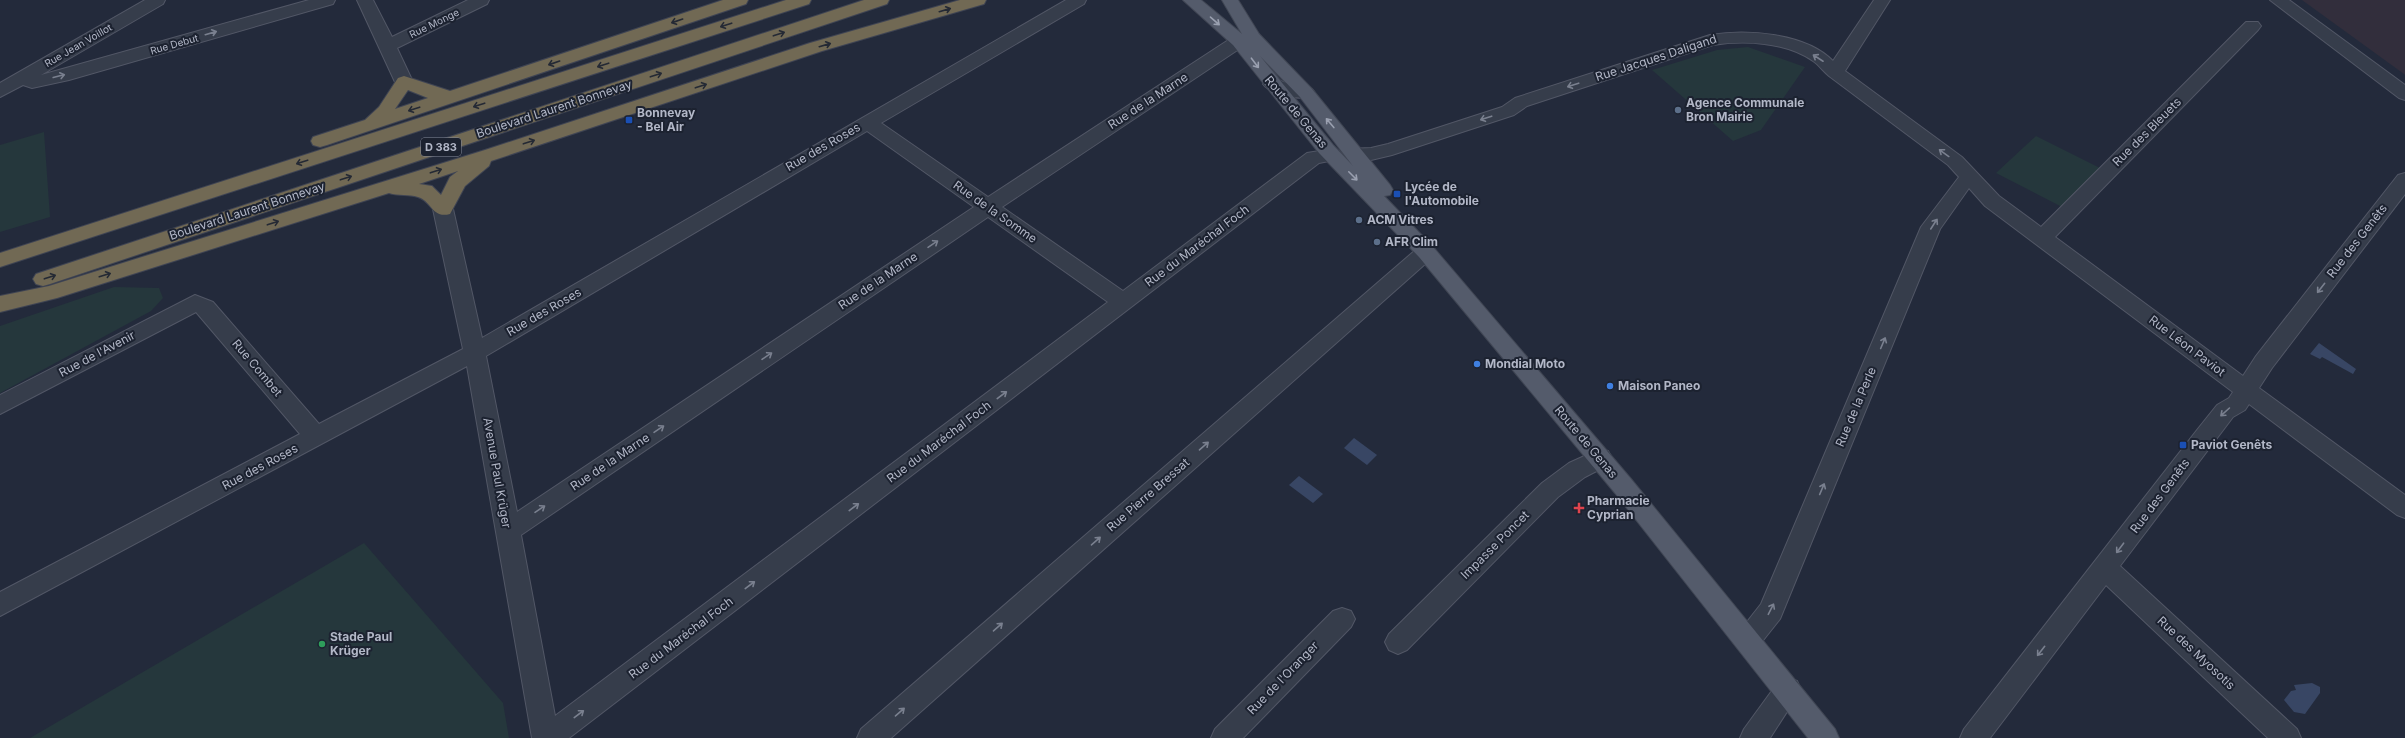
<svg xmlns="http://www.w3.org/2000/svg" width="2405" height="738" font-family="Inter,sans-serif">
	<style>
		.medical { fill: #322e3c }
		.green { fill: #25373c }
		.water { fill: #384664 }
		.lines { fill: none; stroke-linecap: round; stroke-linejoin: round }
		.minor-casing { stroke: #525766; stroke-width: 2 }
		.major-casing { stroke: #404654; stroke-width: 2 }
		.highway-casing { stroke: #3f4453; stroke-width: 2 }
		.minor { fill: #363d4b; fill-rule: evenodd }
		.major { fill: #545b6b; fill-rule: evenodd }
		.highway { fill: #716954; fill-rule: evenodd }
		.oneway { stroke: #242934 }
		.oneway2 { stroke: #9aa0b0 }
		.oneway3 { stroke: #7a808f }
		.service-dot { fill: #5c6f8a; stroke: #1c2230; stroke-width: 1.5 }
		.transit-dot { fill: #1a4fb4; stroke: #1c2230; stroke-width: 1.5 }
		.shop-dot { fill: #3f7fe0; stroke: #1c2230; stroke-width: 1.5 }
		.health-dot { fill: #e0444e; stroke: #1c2230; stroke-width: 1.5 }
		.leisure-dot { fill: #2e9e5b; stroke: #1c2230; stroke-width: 1.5 }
		.labels { text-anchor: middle; stroke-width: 4; stroke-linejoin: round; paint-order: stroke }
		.far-street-label { font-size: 10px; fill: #b2b7c7; stroke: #1c2230 }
		.shield { fill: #1c2230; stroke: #858a9a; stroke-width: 1 }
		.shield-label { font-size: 11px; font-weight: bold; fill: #b2b7c7 }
		.street-label { font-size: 12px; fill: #b2b7c7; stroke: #1c2230 }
		.poi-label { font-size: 12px; font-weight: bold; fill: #b2b7c7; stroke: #1c2230; text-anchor: start }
	</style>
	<rect width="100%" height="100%" fill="#232a3b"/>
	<polygon class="medical" points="2302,0 2405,0 2405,75 2404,74"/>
	<g class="green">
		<polygon points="1748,47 1805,67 1761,130 1733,141 1652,70 1717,50"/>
		<polygon points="44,132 50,217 0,232 0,145"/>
		<polygon points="2036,136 2100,168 2062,207 1996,173"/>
		<polygon points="114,287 159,288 163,298 151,311 0,393 0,326"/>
		<polygon points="364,543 503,703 509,738 30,738"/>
	</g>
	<g class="water">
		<polygon points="2319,343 2356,369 2353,374 2322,357 2320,359 2310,354"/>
		<polygon points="1354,438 1377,455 1367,465 1344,448"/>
		<polygon points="1299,476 1323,494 1313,503 1289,485"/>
		<polygon points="2312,683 2320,687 2320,693 2305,714 2294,712 2284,700 2291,691 2296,690 2294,685"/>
	</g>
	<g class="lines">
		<defs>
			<g id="minor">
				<polygon points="145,0 165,0 163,4 41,75 309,0 335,0 333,4 69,80 32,88 23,85 0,97 0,83"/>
				<polygon points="357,0 373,0 392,37 468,0 489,0 487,4 397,48 413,82 410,86 398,86 395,82"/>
				<path d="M 1066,0 L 1086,0 L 1084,4 L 881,123 L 988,197 L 1233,37 L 1252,32 L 1258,33 L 1261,37 L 1258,41 L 1245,45 L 1002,207 L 1123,291 L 1307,153 L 1332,149 L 1339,151 L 1341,155 L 1339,159 L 1319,163 L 569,738 L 532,738 L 467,366 L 0,616 L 0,592 L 300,434 L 196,312 L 0,414 L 0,395 L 195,295 L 213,302 L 319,424 L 463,349 L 433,209 L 436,204 L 443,202 L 450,204 L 453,209 L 482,338 ZM 867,131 L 974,207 L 517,512 L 486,356 ZM 988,217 L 1108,302 L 555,716 L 521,535 Z"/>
				<path d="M 1874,0 L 1890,0 L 1845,71 L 1962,157 L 1999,196 L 2041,227 L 2246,22 L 2258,22 L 2261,26 L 2258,30 L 2055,237 L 2243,376 L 2256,356 L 2398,175 L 2405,173 L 2405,194 L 2272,368 L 2259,388 L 2405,495 L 2405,518 L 2397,515 L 2249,404 L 2245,410 L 2233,417 L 2120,566 L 2297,729 L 2301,738 L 2268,738 L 2106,585 L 1990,738 L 1960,738 L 1964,729 L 2197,430 L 2217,405 L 2229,398 L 2233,392 L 1985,206 L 1969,188 L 1940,229 L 1780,619 L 1757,648 L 1748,652 L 1739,648 L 1735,640 L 1739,632 L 1761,604 L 1921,227 L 1959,177 L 1948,165 L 1829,76 C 1823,71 1819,65 1813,61 C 1786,42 1744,40 1713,45 L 1527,106 L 1514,115 L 1392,155 L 1371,160 L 1347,157 L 1345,153 L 1347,149 L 1371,148 L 1388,144 L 1502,107 L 1515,98 L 1710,35 C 1747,29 1806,33 1833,61 Z"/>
				<polygon points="2270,0 2289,0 2405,85 2405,100 2399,98"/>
				<path d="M 1272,78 L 1298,87 L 1312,89 L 1315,93 L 1312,97 C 1300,100 1271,95 1263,84 L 1266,80 Z"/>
				<polygon points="1426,245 1433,247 1436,252 1433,257 891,738 857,738 861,729 1419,247"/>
				<polygon points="1600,449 1608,451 1612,458 1608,465 1585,477 1558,497 1407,650 1398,654 1389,650 1385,642 1389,634 1542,483 1569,463"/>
				<polygon points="1342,608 1351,611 1355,619 1351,627 1243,738 1211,738 1215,729 1333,611"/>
				<polygon points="1788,678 1797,681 1801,690 1770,738 1740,738 1744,729 1779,681"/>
			</g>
			<path id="major" d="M 1183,0 L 1201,0 L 1242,34 L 1222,0 L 1238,0 L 1259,34 L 1312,89 L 1390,185 L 1393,190 L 1390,195 L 1384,196 L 1433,247 L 1631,479 L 1835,729 L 1839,738 L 1808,738 L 1615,493 L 1419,257 L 1319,153 L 1233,45 ZM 1260,56 L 1300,97 L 1353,166 L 1333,145 Z"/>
			<g id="highway">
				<path d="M 723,0 L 748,0 L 746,4 L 327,145 L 320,147 L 313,145 L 311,141 L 313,137 L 365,120 L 379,107 L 398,78 L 404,76 L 450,91 ZM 408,90 L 428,98 L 395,109 Z"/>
				<polygon points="786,0 811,0 809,4 0,267 0,253"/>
				<polygon points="864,0 889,0 887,4 50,284 43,286 36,284 33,279 36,274"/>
				<path d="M 960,0 L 986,0 L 984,4 L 822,51 L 491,161 L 489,166 L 465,186 L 450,214 C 432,219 432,201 418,197 C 409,194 398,196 389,193 L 57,298 L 0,312 L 0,296 L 49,286 L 485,150 L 810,43 ZM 458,171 L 450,177 L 441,195 L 432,186 L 419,184 Z"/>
			</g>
		</defs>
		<use href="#minor" class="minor-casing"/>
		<use href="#major" class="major-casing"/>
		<use href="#highway" class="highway-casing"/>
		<use href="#minor" class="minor"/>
		<use href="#major" class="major"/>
		<use href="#highway" class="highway"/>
	</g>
	<defs><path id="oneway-shaft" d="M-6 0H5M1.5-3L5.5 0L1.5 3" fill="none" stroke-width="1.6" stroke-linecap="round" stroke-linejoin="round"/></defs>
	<g class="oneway">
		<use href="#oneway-shaft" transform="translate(945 10) rotate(-16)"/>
		<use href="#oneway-shaft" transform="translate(677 21) rotate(161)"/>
		<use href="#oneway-shaft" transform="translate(726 25) rotate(162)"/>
		<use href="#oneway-shaft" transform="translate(779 34) rotate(-18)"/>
		<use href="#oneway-shaft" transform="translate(825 45) rotate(-16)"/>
		<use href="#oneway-shaft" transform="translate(554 63) rotate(161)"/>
		<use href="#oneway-shaft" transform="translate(603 65) rotate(162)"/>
		<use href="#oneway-shaft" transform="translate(656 75) rotate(-18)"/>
		<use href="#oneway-shaft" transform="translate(701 86) rotate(-18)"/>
		<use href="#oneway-shaft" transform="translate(479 105) rotate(162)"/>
		<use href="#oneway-shaft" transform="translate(414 109) rotate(162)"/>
		<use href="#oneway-shaft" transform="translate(529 142) rotate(-18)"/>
		<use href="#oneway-shaft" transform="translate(302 162) rotate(162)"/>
		<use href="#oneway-shaft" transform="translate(436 171) rotate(-18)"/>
		<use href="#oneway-shaft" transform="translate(346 178) rotate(-18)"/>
		<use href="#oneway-shaft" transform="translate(273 223) rotate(-18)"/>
		<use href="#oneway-shaft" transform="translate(105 275) rotate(-17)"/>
		<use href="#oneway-shaft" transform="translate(50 277) rotate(-18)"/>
	</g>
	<g class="oneway2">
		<use href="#oneway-shaft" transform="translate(1215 21) rotate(41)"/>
		<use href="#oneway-shaft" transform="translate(1255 63) rotate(53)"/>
		<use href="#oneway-shaft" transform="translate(1330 123) rotate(-130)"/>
		<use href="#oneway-shaft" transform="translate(1353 176) rotate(45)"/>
	</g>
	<g class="oneway3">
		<use href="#oneway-shaft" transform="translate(211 33) rotate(-16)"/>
		<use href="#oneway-shaft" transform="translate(1818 58) rotate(-147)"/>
		<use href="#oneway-shaft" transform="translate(59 76) rotate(-14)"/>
		<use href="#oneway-shaft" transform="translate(1573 85) rotate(162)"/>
		<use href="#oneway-shaft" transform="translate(1486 118) rotate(162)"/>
		<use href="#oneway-shaft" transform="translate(1944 153) rotate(-144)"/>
		<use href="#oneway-shaft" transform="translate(1934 224) rotate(-57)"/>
		<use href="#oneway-shaft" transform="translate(933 244) rotate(-34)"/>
		<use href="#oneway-shaft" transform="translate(2321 288) rotate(128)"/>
		<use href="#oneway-shaft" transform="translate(1883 343) rotate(-67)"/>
		<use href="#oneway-shaft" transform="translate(767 356) rotate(-34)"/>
		<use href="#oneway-shaft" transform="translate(1002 395) rotate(-37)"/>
		<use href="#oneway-shaft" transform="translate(2225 412) rotate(138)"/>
		<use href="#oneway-shaft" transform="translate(659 429) rotate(-34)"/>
		<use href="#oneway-shaft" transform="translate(1204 446) rotate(-41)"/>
		<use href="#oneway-shaft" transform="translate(1822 489) rotate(-67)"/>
		<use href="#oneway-shaft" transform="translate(854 507) rotate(-37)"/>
		<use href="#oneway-shaft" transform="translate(540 509) rotate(-34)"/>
		<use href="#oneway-shaft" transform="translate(1096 541) rotate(-41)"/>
		<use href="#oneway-shaft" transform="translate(2120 548) rotate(127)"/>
		<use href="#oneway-shaft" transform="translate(750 585) rotate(-37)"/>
		<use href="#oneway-shaft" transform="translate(1771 609) rotate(-63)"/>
		<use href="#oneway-shaft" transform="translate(998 627) rotate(-41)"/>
		<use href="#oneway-shaft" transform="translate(2041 651) rotate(128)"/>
		<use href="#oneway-shaft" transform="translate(900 712) rotate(-41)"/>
		<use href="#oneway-shaft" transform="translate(579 714) rotate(-37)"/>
	</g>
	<g class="service-dot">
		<circle cx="1678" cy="110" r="4"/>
		<circle cx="1359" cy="220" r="4"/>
		<circle cx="1377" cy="242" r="4"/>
	</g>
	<g class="transit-dot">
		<rect x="625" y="116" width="8" height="8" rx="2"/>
		<rect x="1393" y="190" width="8" height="8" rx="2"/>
		<rect x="2179" y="441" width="8" height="8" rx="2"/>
	</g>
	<g class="shop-dot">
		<circle cx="1477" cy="364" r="4"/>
		<circle cx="1610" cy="386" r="4"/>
	</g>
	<path class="health-dot" d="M1577 502h4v4h4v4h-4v4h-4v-4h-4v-4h4z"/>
	<circle class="leisure-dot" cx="322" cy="644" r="4"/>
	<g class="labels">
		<g class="far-street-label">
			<text transform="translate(434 23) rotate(-26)" y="4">Rue Monge</text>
			<text transform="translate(174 44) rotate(-16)" y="4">Rue Debut</text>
			<text transform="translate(78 45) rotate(-30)" y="4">Rue Jean Voillot</text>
		</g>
		<rect class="shield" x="421" y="138" width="40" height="18" rx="3"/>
		<g class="shield-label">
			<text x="441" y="151">D 383</text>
		</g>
		<g class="street-label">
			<text transform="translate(1656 58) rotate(-18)" y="4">Rue Jacques Daligand</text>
			<text transform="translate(1148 101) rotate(-33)" y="4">Rue de la Marne</text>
			<text transform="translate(554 109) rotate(-18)" y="4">Boulevard Laurent Bonnevay</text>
			<text transform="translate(1296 112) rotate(50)" y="4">Route de Genas</text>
			<text transform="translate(2147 132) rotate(-45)" y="4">Rue des Bleuets</text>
			<text transform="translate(823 147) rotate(-30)" y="4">Rue des Roses</text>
			<text transform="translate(247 211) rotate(-18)" y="4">Boulevard Laurent Bonnevay</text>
			<text transform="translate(995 212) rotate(35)" y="4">Rue de la Somme</text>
			<text transform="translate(2357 241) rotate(-52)" y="4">Rue des Genêts</text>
			<text transform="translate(1197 246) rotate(-37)" y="4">Rue du Maréchal Foch</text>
			<text transform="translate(878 281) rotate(-34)" y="4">Rue de la Marne</text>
			<text transform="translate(544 312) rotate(-30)" y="4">Rue des Roses</text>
			<text transform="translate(2187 346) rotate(37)" y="4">Rue Léon Paviot</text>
			<text transform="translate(97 354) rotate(-28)" y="4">Rue de l'Avenir</text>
			<text transform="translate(257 368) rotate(50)" y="4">Rue Combet</text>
			<text transform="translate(1856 407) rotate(-67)" y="4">Rue de la Perle</text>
			<text transform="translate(939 442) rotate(-37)" y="4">Rue du Maréchal Foch</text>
			<text transform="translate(1586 442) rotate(50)" y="4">Route de Genas</text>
			<text transform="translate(610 462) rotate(-34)" y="4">Rue de la Marne</text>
			<text transform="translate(260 467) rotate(-28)" y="4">Rue des Roses</text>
			<text transform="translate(497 473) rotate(80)" y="4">Avenue Paul Krüger</text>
			<text transform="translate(1148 495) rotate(-41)" y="4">Rue Pierre Bressat</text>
			<text transform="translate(2160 496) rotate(-53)" y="4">Rue des Genêts</text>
			<text transform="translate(1495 545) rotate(-45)" y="4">Impasse Poncet</text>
			<text transform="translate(681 638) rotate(-37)" y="4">Rue du Maréchal Foch</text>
			<text transform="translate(2196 653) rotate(43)" y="4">Rue des Myosotis</text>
			<text transform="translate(1283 678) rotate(-46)" y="4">Rue de l'Oranger</text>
		</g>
		<g class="poi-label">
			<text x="1686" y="107">Agence Communale<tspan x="1686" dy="14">Bron Mairie</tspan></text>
			<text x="637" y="117">Bonnevay<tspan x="637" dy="14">- Bel Air</tspan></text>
			<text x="1405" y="191">Lycée de<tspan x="1405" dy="14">l'Automobile</tspan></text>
			<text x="1367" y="224">ACM Vitres</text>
			<text x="1385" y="246">AFR Clim</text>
			<text x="1485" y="368">Mondial Moto</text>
			<text x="1618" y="390">Maison Paneo</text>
			<text x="2191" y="449">Paviot Genêts</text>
			<text x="1587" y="505">Pharmacie<tspan x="1587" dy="14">Cyprian</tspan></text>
			<text x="330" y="641">Stade Paul<tspan x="330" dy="14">Krüger</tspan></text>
		</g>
	</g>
</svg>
